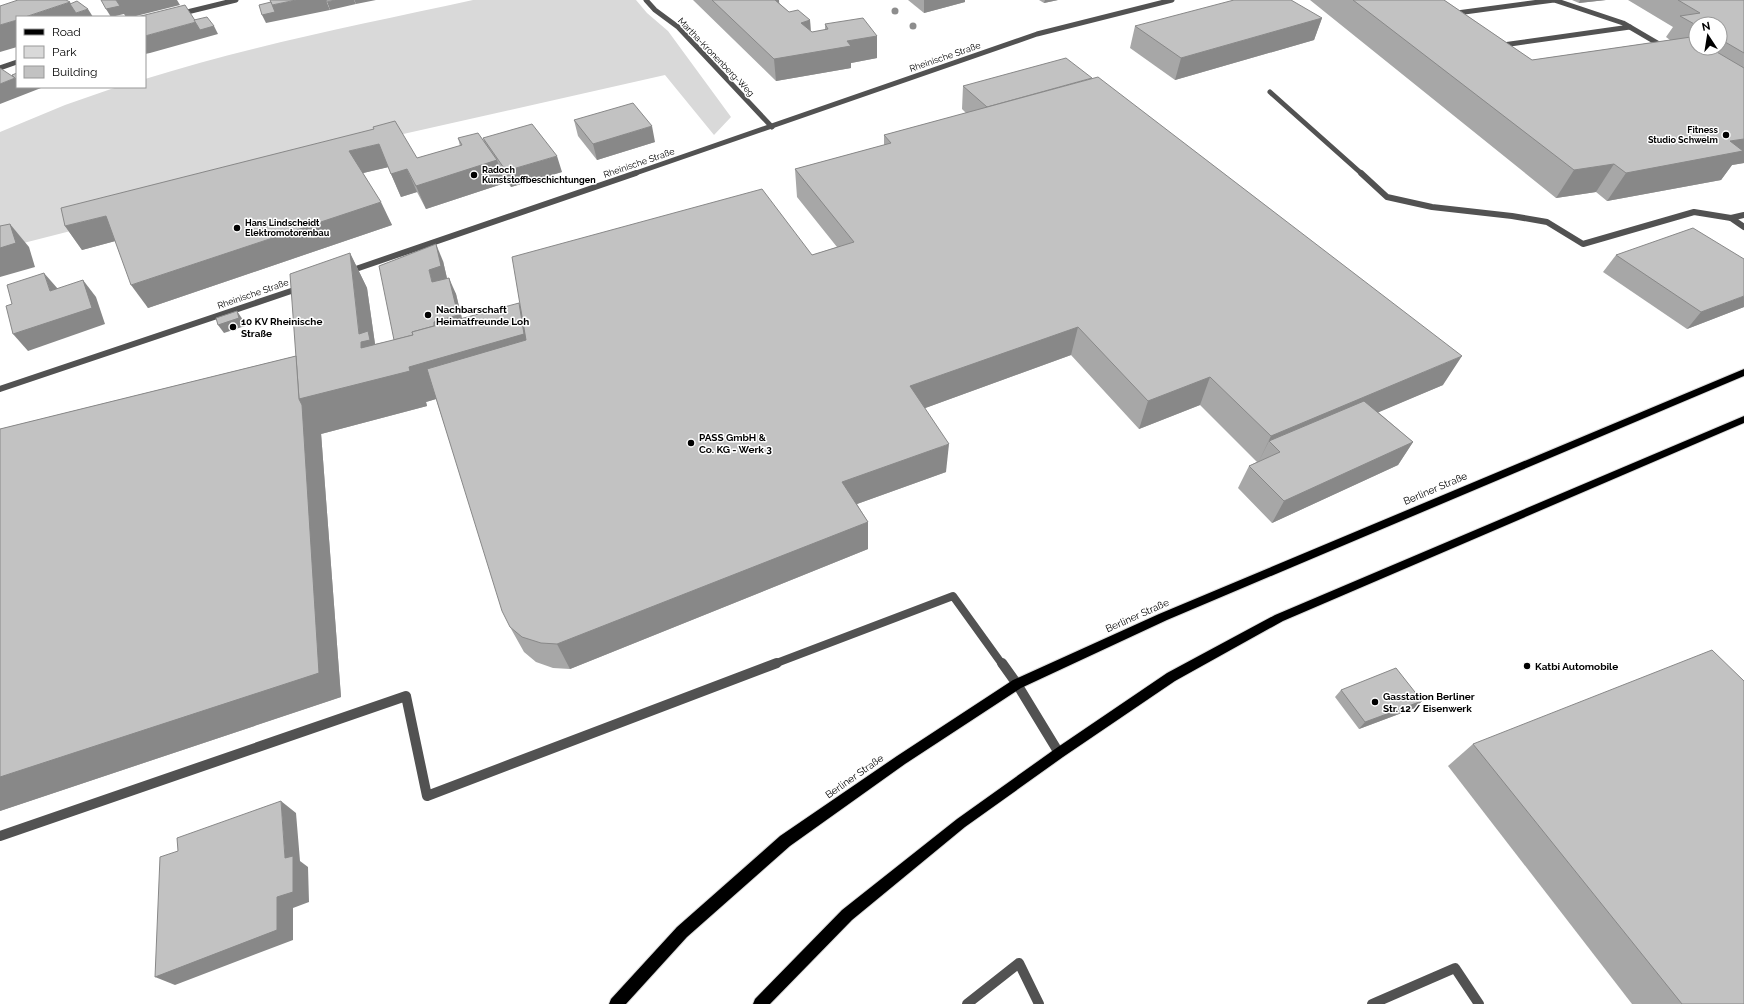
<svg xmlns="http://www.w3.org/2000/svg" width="1744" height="1004" font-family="Raleway,sans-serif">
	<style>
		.green { fill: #d9d9d9 }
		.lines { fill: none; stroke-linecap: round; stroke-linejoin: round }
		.primary-casing { stroke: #dbdbdb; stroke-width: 2 }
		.service-far3 { stroke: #525252; stroke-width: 5 }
		.service-far2 { stroke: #525252; stroke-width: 6 }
		.service-far1 { stroke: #525252; stroke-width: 8 }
		.service { stroke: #525252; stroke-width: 10 }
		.minor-far1 { stroke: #525252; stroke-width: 5 }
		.minor { stroke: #525252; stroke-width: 6 }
		.primary { fill: #000; fill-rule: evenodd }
		.tree { fill: #8d8d8d }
		.wall { fill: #a7a7a7; fill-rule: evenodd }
		.shaded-wall { fill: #888 }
		.building { fill: #c2c2c2; stroke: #888 }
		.poi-dot { fill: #000; stroke: #fff; stroke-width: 1.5 }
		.labels { text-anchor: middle; stroke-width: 3; stroke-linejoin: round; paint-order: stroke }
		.far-street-label { font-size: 9px; fill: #000; stroke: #fff }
		.far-poi-label { font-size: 9px; font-weight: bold; fill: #000; stroke: #fff; text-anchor: start }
		.poi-label { font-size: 10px; font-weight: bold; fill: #000; stroke: #fff; text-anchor: start }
		.street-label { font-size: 10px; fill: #000; stroke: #fff }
	</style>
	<rect width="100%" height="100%" fill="#fff"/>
	<path class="green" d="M 473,0 L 636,0 L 647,13 L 668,31 L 731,117 L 714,135 L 665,75 L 381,139 L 385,151 L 0,249 L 0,132 L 65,105 L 111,89 L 118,87 L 145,87 L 145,79 C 253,45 363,24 473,0 Z"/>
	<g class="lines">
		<defs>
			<g id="primary">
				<polygon points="1744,369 1744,376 1167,620 1021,688 905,764 790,846 687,937 626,1004 609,1004 611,999 677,927 780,836 897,756 1013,680 1159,614"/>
				<polygon points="1744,416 1744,423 1283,621 1175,681 1063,757 965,827 852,920 770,1004 753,1004 755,999 842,910 957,819 1055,749 1167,673 1275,615"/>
			</g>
		</defs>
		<use href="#primary" class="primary-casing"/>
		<g class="service-far3">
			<polyline points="646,0 655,10 678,27 772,127"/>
			<polyline points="1458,18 1456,17 1457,13 1554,0 1623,23 1664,47"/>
			<polyline points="1497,43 1503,45 1630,27"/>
			<polyline points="1270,92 1362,174"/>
		</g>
		<g class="service-far2">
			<polyline points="1361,173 1387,197 1432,207 1512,216 1547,222 1583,244 1694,212 1731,218"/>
			<polyline points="1744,215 1731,218 1744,227"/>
		</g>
		<polyline class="service-far1" points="774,664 953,596 1002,664"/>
		<g class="service">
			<polyline points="1002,663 1017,684 1059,753"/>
			<polyline points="0,836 406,696 427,796 777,663"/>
			<polyline points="967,1004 1019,963 1039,1004"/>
			<polyline points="1372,1004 1455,968 1479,1004"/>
		</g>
		<g class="minor-far1">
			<polyline points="179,14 236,0"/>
			<polyline points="0,68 17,62"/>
			<polyline points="633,174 1037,34 1172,0"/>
		</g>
		<g class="minor">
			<polyline points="347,272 636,173"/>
			<polyline points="0,389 300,288"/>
		</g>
		<use href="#primary" class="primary"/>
	</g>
	<g class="tree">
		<circle cx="895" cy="11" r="3.5"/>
		<circle cx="913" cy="26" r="3.5"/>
	</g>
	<g class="wall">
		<polygon points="693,0 779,0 779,3 789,12 810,20 811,31 812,32 825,30 825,24 877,36 877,58 851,63 851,68 776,81"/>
		<polygon points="908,0 965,0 965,2 924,13"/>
		<polygon points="1039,0 1058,0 1044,3"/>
		<path d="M 1310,0 L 1444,0 L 1532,60 L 1670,40 L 1666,37 L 1673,27 L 1628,0 L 1744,0 L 1744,163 L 1732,165 L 1721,180 L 1607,201 L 1596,192 L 1556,198 ZM 1696,24 L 1720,24 L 1720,48 L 1696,48 Z"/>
		<polygon points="1572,0 1606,0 1579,3"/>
		<polygon points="1322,18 1314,40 1175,80 1130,48 1135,26"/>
		<polygon points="963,86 1443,385 1378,412 1413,442 1398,465 1272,523 1238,488 1249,466 1257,462 1200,405 1139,429 1071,355 925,408 946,472 857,504 868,522 868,549 570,669 553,668 536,662 524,652 510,627 436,399 426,402 427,406 321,434 321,433 341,697 0,811 0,429 296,356 350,253 367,288 375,344 394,340 443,261 447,278 456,294 462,318 521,310 812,255 837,247 797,197 795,169 884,145 884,135 966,113 962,109"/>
		<polygon points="574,120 655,142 597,160 578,136"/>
		<polygon points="458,138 484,141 483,138 562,172 511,187 502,175 505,183 426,209 417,192 401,197 388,167 363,173 392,225 148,308 115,241 82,250 65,226 417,158 460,146"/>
		<polygon points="1616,255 1744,307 1687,329 1603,272"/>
		<polygon points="1341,690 1422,701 1415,708 1359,729 1335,697"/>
		<polygon points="1473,744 1744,1004 1632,1004 1448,766"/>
	</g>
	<g class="shaded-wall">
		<polygon points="116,0 178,0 177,0 180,5 132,17 126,17 124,14 111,17 106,9"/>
		<polygon points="296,0 326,0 330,10 266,23 262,15 272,5"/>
		<polygon points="335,0 354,0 356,4 330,10 327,2"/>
		<polygon points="354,0 376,0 356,4"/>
		<polygon points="770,0 779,0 780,14"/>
		<polygon points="924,0 965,0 965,2 924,13"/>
		<polygon points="1045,0 1058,0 1044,3"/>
		<polygon points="1580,0 1606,0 1579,3"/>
		<polygon points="70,2 76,13 88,9 93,17 25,17"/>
		<polygon points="1322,18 1314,40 1175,80 1181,58"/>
		<polygon points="17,20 17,47 0,52 0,25"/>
		<polygon points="810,20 811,42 801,23"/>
		<polygon points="196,22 214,26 218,34 150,53 149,52 150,53 145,54 145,36"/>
		<polygon points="877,36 877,58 851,63 851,68 776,81 774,59 847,41"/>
		<polygon points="15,78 17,80 17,87 40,87 41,88 0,104 0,84"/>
		<polygon points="652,126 655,142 597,160 593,144"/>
		<polygon points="1744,139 1744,163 1732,165 1721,180 1607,201 1626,173 1730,141"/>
		<polygon points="379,144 389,167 359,174 349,151"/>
		<polygon points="557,156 562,172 511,187 506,171"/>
		<polygon points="497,160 505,183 426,209 416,186"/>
		<polygon points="1614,164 1596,192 1556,198 1574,170"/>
		<polygon points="407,169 417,192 401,197 391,174"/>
		<polygon points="381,202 392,225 148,308 131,285"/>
		<polygon points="106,216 123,239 82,250 65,226"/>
		<polygon points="10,224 29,247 35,267 0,277 0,248"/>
		<polygon points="436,244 443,261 448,283 432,282 429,270"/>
		<polygon points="350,253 367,288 375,344 387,366 409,367 519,303 531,339 537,369 426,402 427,406 321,434 321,433 341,697 0,811 0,777 299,399 361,348"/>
		<polygon points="44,273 58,289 50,291"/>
		<polygon points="449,278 456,294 465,332 436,333 434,322"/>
		<polygon points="83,280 96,297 105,324 28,351 13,334"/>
		<polygon points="1744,296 1744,307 1687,329 1701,312"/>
		<polygon points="237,311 243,320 245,326 224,333 218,325"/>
		<polygon points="1078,327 1071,355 909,414 910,386"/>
		<polygon points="1462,356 1443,385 1278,455 1280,452 1269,441 1258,463 1271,436"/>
		<polygon points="1210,377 1200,405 1139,429 1148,401"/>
		<polygon points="1413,442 1398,465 1272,523 1284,501"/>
		<polygon points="949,444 946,472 843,509 842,482"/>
		<polygon points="868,522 868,549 570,669 557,644"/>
		<polygon points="1422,701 1415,708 1359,729 1365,722"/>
		<polygon points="281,801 296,813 300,861 308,867 309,902 293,908 293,940 175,985 155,977 277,897 285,858"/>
	</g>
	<g class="building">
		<polygon points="18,0 66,0 70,2 25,17 17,17 17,20 0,25 0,6"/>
		<polygon points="101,0 116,0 120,6 106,9"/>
		<polygon points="270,0 296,0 272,5"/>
		<polygon points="326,0 335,0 327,2"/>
		<polygon points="712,0 775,0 789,12 798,10 810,20 801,23 812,32 828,29 825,24 863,18 877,36 847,41 851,46 774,59"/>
		<polygon points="1234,0 1291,0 1322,18 1181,58 1135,26"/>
		<polygon points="1353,0 1444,0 1532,60 1691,37 1696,40 1696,48 1710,48 1744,68 1744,139 1730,141 1743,151 1626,173 1614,164 1574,170"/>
		<polygon points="1678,0 1744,0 1744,53 1720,39 1720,24 1696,24 1696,25 1680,16 1700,13"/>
		<polygon points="77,1 88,9 76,13 70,4"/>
		<polygon points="271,2 275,12 262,15 259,5"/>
		<polygon points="185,5 196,22 145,36 145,17 137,17"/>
		<polygon points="207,17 214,26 200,30 194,20"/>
		<polygon points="1066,58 1092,78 987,107 963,86"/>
		<polygon points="0,68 15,78 0,84"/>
		<polygon points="17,73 17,80 12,75"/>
		<polygon points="1098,77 1462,356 1271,436 1210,377 1148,401 1078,327 910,386 949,444 842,482 868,522 557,644 541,643 522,637 510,627 502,611 427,369 526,340 512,257 762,189 812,255 854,242 795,169 891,143 884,135"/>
		<polygon points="633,103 652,126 593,144 574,120"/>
		<polygon points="395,121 417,158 462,145 458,138 478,133 497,160 416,186 407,169 391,174 379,144 349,151 381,202 131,285 106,216 65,226 61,208 374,129 373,127"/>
		<polygon points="532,124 557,156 506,171 483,138"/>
		<polygon points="10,224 16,243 0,248 0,226"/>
		<polygon points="1693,228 1744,259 1744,296 1701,312 1616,255"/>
		<polygon points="436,244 441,266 429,270 432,282 449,278 458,315 434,322 434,326 412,332 413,335 394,340 379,266"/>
		<polygon points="350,253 359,334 368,331 370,340 361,342 361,348 413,335 412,332 519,303 524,334 409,367 410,371 299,399 290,274"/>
		<polygon points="44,273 50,291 83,280 92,308 13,334 6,306 12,304 7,285"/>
		<polygon points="237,311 239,318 218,325 216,318"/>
		<polygon points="296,356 299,399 302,405 319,673 0,777 0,429"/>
		<polygon points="1364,401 1413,442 1284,501 1249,466 1280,452 1269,441"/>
		<polygon points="1712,650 1744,681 1744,1004 1682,1004 1473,744"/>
		<polygon points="1396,668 1422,701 1365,722 1341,690"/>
		<polygon points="281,801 285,858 293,856 293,892 277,897 277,930 155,977 160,857 178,851 177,838"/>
	</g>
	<g class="poi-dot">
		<circle cx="1726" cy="135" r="4"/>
		<circle cx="474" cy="175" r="4"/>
		<circle cx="237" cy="228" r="4"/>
		<circle cx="428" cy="315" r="4"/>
		<circle cx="233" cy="327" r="4"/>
		<circle cx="691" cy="443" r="4"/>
		<circle cx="1527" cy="666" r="4"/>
		<circle cx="1375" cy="702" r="4"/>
	</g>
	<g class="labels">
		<g class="far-street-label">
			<text transform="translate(716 57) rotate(46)" y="3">Martha-Kronenberg-Weg</text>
			<text transform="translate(945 57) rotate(-19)" y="3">Rheinische Straße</text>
			<text transform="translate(639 163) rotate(-19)" y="3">Rheinische Straße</text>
			<text transform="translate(253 294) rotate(-19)" y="3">Rheinische Straße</text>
		</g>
		<g class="far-poi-label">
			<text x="1718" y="133" text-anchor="end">Fitness<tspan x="1718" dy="10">Studio Schwelm</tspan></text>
			<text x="482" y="173">Radoch<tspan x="482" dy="10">Kunststoffbeschichtungen</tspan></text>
			<text x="245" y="226">Hans Lindscheidt<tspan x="245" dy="10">Elektromotorenbau</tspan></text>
		</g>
		<g class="poi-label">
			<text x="436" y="313">Nachbarschaft<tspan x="436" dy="12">Heimatfreunde Loh</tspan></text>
			<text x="241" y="325">10 KV Rheinische<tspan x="241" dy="12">Straße</tspan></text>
			<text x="699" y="441">PASS GmbH &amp;<tspan x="699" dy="12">Co. KG - Werk 3</tspan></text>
			<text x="1535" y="670">Katbi Automobile</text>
			<text x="1383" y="700">Gasstation Berliner<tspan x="1383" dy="12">Str. 12 / Eisenwerk</tspan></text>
		</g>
		<g class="street-label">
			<text transform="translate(1435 488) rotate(-23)" y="4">Berliner Straße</text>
			<text transform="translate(1137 615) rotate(-24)" y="4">Berliner Straße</text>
			<text transform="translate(854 776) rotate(-35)" y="4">Berliner Straße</text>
		</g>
	</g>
	<rect x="16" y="16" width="130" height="72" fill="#ffffff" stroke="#999999"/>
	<rect x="24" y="29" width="20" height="6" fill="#000000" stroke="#999999"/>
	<text x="52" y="36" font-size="12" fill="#000000">Road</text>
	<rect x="24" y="46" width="20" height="12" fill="#d9d9d9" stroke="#999999"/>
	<text x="52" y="56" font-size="12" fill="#000000">Park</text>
	<rect x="24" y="66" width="20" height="12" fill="#c2c2c2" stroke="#999999"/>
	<text x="52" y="76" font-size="12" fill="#000000">Building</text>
	<g transform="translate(1708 36) rotate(348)"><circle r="19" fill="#ffffff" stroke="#999999"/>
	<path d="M0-3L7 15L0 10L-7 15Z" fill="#000000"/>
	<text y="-6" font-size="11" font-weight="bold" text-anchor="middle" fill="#000000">N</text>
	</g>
</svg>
